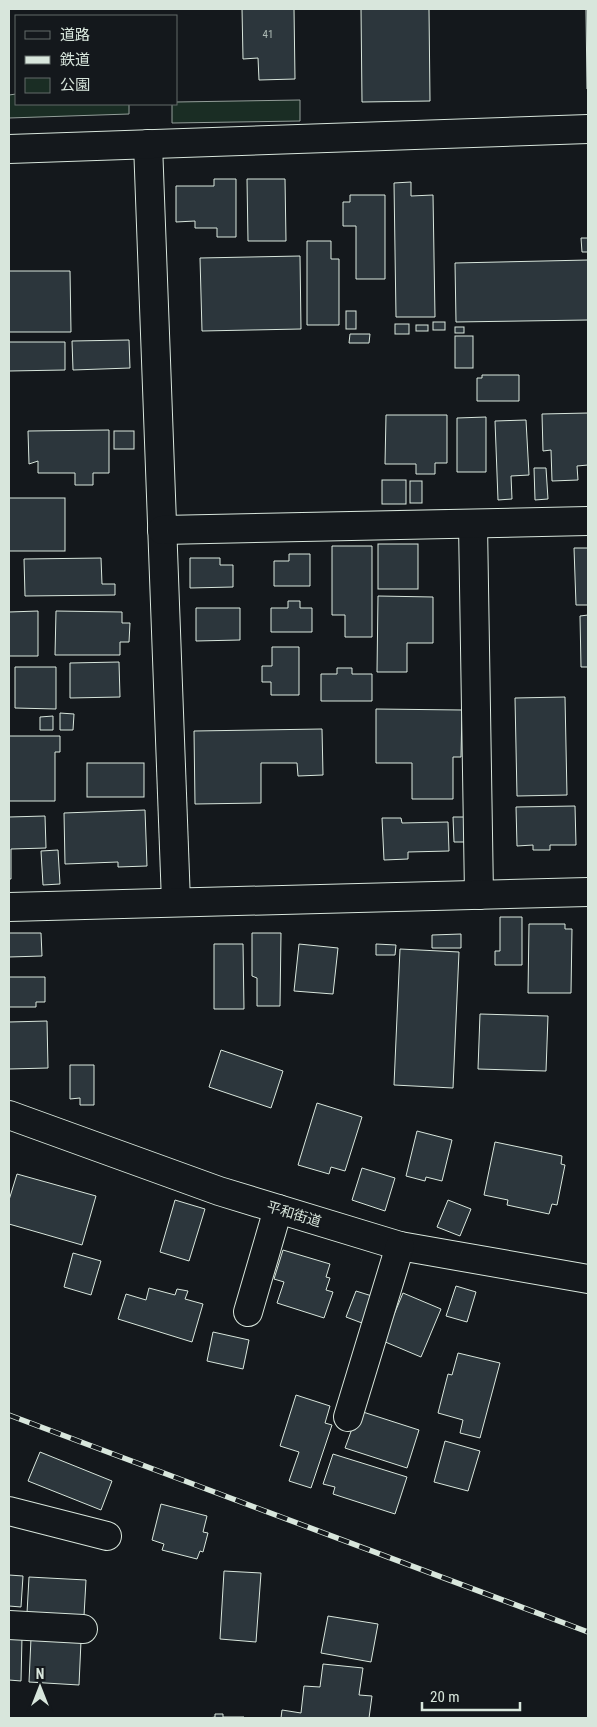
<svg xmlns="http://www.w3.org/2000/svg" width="597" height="1727" font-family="'Roboto Condensed','Noto Sans JP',sans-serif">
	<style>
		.green { fill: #1a2d24; stroke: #939e99 }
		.building { fill: #2c363c; stroke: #d8e6dc }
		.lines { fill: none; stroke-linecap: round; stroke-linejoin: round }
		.minor-casing { stroke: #d8e6dc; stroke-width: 30 }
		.minor { stroke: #14181c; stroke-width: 28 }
		.rail-casing { stroke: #d8e6dc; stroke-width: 5.5 }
		.rail { stroke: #14181c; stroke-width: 4; stroke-dasharray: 11; stroke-linecap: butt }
		.labels { text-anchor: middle; stroke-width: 4; stroke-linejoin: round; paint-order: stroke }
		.number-label { font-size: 11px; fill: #adbab4 }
		.street-label { font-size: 14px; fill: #d8e6dc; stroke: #14181c }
	</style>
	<rect width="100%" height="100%" fill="#14181c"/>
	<g class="green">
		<polygon points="16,94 16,104 129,104 129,114 9,118 9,95"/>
		<polygon points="300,100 300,121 172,123 172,104 176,104 176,102"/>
	</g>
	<g class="building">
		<polygon points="242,9 294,9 295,79 259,80 258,58 243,59"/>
		<polygon points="361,9 429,9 430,101 362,102"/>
		<polygon points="586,9 588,9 588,89 587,89"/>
		<polygon points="214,179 236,179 236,237 217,237 217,228 195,228 195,221 176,222 176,186 214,186"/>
		<polygon points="247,179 285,179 286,241 248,241"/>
		<polygon points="411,182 411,196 433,195 435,317 396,317 394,183"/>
		<polygon points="350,195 385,195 385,279 356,279 356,226 343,226 343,202 350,202"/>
		<polygon points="581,238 588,238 588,252 582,252"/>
		<polygon points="307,241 331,241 331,259 339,259 339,325 307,325"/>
		<polygon points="300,256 301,329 202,331 200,258"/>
		<polygon points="588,260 588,320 456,322 455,263"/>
		<polygon points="9,271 70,271 71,332 9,332"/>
		<rect x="346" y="311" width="10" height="18"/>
		<rect x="433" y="322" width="12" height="8"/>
		<rect x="395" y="324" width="14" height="10"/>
		<rect x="416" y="325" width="12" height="6"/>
		<rect x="455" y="327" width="9" height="6"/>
		<polygon points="350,334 370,334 369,343 349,343"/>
		<rect x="455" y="336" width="18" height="32"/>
		<polygon points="129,340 130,368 73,370 72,341"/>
		<polygon points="9,342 65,342 65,370 9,371"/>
		<polygon points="482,375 519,375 519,401 477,401 477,378 482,378"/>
		<polygon points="588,413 588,465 577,466 578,480 552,481 551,450 543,451 542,414"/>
		<polygon points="386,415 447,415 447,463 435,463 435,474 416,474 416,464 385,464"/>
		<polygon points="486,417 486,472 457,472 457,418"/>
		<polygon points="526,420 529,475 511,476 512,499 498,500 495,421"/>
		<polygon points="109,430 109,473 93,473 93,485 75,485 75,473 38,473 38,461 29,464 28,431"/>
		<rect x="114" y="431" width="20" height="18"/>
		<polygon points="534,468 546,468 548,499 535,500"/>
		<rect x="382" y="480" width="24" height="24"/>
		<rect x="410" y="481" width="12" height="22"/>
		<rect x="9" y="498" width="56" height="53"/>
		<rect x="378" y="544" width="40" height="45"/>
		<polygon points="332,546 372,546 372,637 345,637 345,615 332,615"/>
		<polygon points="574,548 588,548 588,605 576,605"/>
		<polygon points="289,554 310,554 310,586 274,586 274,561 289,561"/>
		<polygon points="101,558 102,584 115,584 115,595 25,596 24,559"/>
		<polygon points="190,558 220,558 220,565 233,565 233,587 190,588"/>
		<polygon points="378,596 433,597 433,643 407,643 407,672 377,672"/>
		<polygon points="288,601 300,601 300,608 312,608 312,632 271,632 271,608 288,608"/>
		<polygon points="196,608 240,608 240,640 196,641"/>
		<polygon points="38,611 38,656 9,656 9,612"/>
		<polygon points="56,611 122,612 122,623 130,623 129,642 120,642 120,655 55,655"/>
		<polygon points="588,615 588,667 581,667 580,616"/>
		<polygon points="272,647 299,647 299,695 271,695 271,682 262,682 262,666 272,666"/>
		<polygon points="119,662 120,697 70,698 70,663"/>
		<polygon points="15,667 56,667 56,709 15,708"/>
		<polygon points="337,668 352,668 352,674 372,674 372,701 321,701 321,674 337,674"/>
		<polygon points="565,697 567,795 517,796 515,698"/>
		<polygon points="376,709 462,710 461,757 453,757 453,799 412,799 412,763 376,763"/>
		<polygon points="60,713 74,714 73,730 60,730"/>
		<polygon points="53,716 53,730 40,730 40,717"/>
		<polygon points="322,729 323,775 298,776 297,763 261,763 261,803 195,804 194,731"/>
		<polygon points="9,736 60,736 60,752 55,752 55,801 9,801"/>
		<rect x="87" y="763" width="57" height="34"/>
		<polygon points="575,806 576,845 550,845 550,850 533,850 533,845 517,846 516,807"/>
		<polygon points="145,810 147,866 118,867 118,862 65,864 64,813"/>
		<polygon points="45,816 46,848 11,849 11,879 9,879 9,817"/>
		<polygon points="453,817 467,817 468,842 454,842"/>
		<polygon points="382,818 401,818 402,823 448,822 449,851 408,852 408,859 384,860"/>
		<polygon points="58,850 60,884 43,885 41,851"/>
		<polygon points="500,917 522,917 522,965 495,965 495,951 500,951"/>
		<polygon points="529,924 565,924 565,929 572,929 571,993 528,993"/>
		<polygon points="9,933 41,933 42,956 9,957"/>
		<polygon points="252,933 281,933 280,1006 257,1006 257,978 252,976"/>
		<polygon points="461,934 461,948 432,948 432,935"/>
		<polygon points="214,944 243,944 244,1009 214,1009"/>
		<polygon points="299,944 338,948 333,994 294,991"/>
		<polygon points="376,944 396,945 395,955 376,955"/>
		<polygon points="400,949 459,952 453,1088 394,1085"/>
		<polygon points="9,977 45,977 45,1002 36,1002 36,1007 9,1007"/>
		<polygon points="480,1014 548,1016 546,1071 478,1069"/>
		<polygon points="47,1021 48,1068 9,1069 9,1022"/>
		<polygon points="221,1050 283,1071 271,1108 209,1087"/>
		<polygon points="70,1065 94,1065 94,1105 80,1105 80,1098 70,1099"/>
		<polygon points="317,1103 362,1117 345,1171 331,1167 329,1174 298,1165"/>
		<polygon points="417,1131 452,1140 442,1181 426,1177 425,1181 406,1176"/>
		<polygon points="495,1142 562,1156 561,1164 565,1165 557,1205 552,1204 549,1214 507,1205 508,1200 484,1195"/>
		<polygon points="362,1168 395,1178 385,1211 352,1200"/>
		<polygon points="17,1174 96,1196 82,1245 9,1224 9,1200"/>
		<polygon points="175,1200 205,1209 189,1261 160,1252"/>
		<polygon points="448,1200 471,1209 460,1236 437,1227"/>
		<polygon points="283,1250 330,1264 326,1277 330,1278 326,1290 333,1292 324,1318 277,1303 284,1282 274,1279"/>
		<polygon points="73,1253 101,1261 91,1295 64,1287"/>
		<polygon points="456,1286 476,1292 467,1322 446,1316"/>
		<polygon points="149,1288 175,1295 177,1289 188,1291 185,1299 203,1304 192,1342 118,1319 126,1294 146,1300"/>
		<polygon points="356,1291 372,1296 362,1323 346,1317"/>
		<polygon points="403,1293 441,1309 421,1357 383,1341"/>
		<polygon points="213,1332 249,1340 243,1369 207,1361"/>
		<polygon points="458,1353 500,1363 480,1438 460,1433 463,1420 438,1413 448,1374 452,1375"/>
		<polygon points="296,1395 330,1406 325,1423 332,1425 311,1488 289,1481 299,1452 280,1446"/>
		<polygon points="363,1412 419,1430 407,1468 345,1448 353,1426 358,1427"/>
		<polygon points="445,1441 480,1451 468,1491 434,1482"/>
		<polygon points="40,1452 112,1481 101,1510 28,1481"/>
		<polygon points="333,1454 407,1477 395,1514 333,1494 335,1487 323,1484"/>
		<polygon points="161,1504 207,1516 203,1532 208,1533 203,1552 200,1551 197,1559 162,1550 164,1544 152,1540"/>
		<polygon points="224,1571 261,1573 256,1642 220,1639"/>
		<polygon points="9,1575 23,1576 21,1607 9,1606"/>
		<polygon points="29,1577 86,1580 84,1616 27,1613"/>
		<polygon points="328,1616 378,1624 371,1662 321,1653"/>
		<polygon points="9,1636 22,1637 21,1681 9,1680"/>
		<polygon points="31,1638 81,1641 79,1685 29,1682"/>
		<polygon points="323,1664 363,1668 359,1695 372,1696 369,1718 281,1718 282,1710 301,1713 304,1686 320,1687"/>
		<polygon points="215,1714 223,1714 223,1717 244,1717 244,1718 209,1718 215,1717"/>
	</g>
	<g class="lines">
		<defs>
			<g id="minor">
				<polyline points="148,144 176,902"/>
				<polyline points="9,149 588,129"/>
				<polyline points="473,524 479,895"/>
				<polyline points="162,530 588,521"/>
				<polyline points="9,907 588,892"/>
				<polyline points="9,1115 219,1191 400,1246 588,1279"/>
				<polyline points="248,1312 278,1209"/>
				<polyline points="348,1417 400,1246"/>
				<polyline points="9,1511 107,1536"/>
				<polyline points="9,1625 83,1629"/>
			</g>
		</defs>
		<use href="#minor" class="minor-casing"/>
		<use href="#minor" class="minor"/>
		<defs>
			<polyline id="rail" points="9,1415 588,1632"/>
		</defs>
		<use href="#rail" class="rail-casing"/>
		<use href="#rail" class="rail"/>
	</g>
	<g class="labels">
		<g class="number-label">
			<text x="268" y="38">41</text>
		</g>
		<g class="street-label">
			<text transform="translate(294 1214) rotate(17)" y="5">平和街道</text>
		</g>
	</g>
	<rect width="597" height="1727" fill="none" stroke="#d8e6dc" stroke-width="20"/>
	<rect x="15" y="15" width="162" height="90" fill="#14181c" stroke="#626a69"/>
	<rect x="25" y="31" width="25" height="8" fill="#14181c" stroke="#626a69"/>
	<text x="60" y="40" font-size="15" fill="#d8e6dc">道路</text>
	<rect x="25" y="56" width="25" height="8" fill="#d8e6dc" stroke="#626a69"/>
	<text x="60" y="65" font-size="15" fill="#d8e6dc">鉄道</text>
	<rect x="25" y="78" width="25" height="15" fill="#1a2d24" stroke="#626a69"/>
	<text x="60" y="90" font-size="15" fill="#d8e6dc">公園</text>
	<g transform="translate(40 1687)" stroke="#14181c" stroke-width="4" paint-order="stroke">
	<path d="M0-4L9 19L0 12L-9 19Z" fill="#d8e6dc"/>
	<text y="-8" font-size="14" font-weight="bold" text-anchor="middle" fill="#d8e6dc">N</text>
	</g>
	<path d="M422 1702v8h98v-8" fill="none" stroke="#d8e6dc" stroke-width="2.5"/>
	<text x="430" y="1702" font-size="15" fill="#d8e6dc" stroke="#14181c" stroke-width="4" paint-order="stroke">20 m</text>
</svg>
